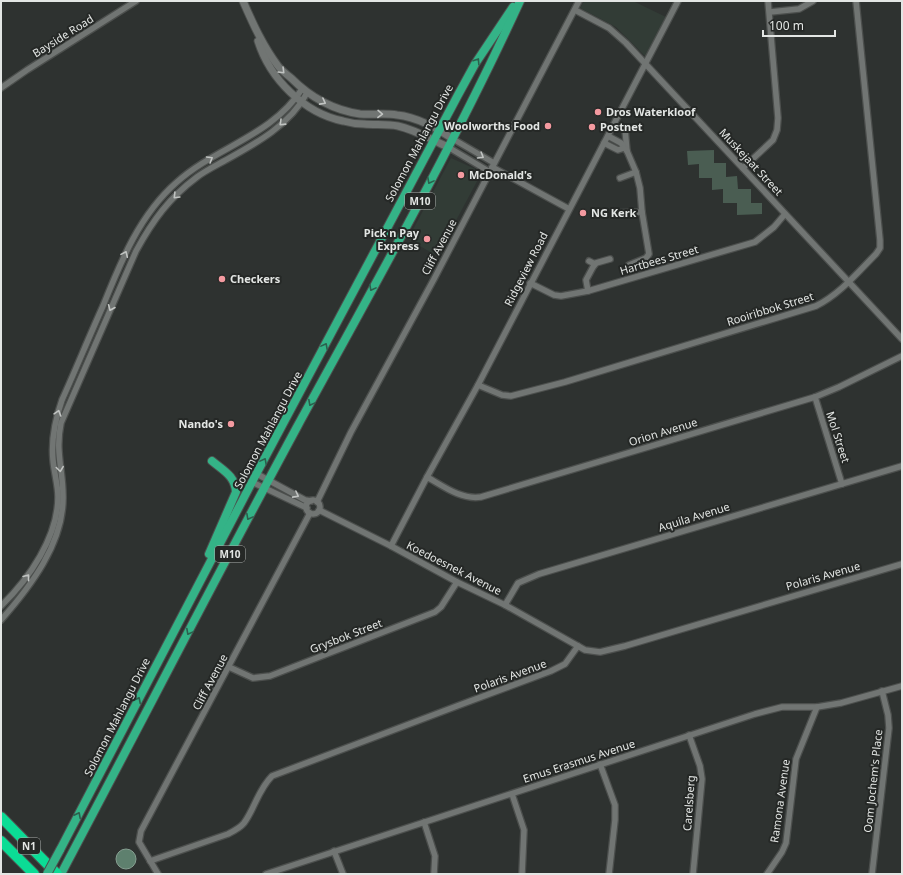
<svg xmlns="http://www.w3.org/2000/svg" width="903" height="875" font-family="'Noto Sans',sans-serif">
	<style>
		.built { fill: #323c36 }
		.green { fill: #4a5d52 }
		.water { fill: #5e806e; stroke: #869f91 }
		.lines { fill: none; stroke-linecap: round; stroke-linejoin: round }
		.minor-casing { stroke: #4c4f4d; stroke-width: 8 }
		.secondary-casing { stroke: #4c4f4d; stroke-width: 9 }
		.primary-casing { stroke: #4c4f4d; stroke-width: 10 }
		.motorway-casing { stroke: #4c4f4d; stroke-width: 12 }
		.minor { stroke: #717573; stroke-width: 5.5 }
		.secondary { stroke: #717573; stroke-width: 7 }
		.primary { stroke: #34b387; stroke-width: 8 }
		.motorway { stroke: #0bdc95; stroke-width: 10 }
		.primary-bridge-casing { stroke: #4c4f4d; stroke-width: 10; stroke-linecap: butt }
		.primary-bridge { stroke: #34b387; stroke-width: 8 }
		.oneway { stroke: #2b604d }
		.oneway2 { stroke: #c1c4c2 }
		.poi-dot { fill: #f49aa0; stroke: #252826; stroke-width: 1.5 }
		.labels { text-anchor: middle; stroke-width: 4; stroke-linejoin: round; paint-order: stroke }
		.shield { fill: #252826; stroke: #aaadab; stroke-width: 1 }
		.shield-label { font-size: 10px; font-weight: bold; fill: #e3e6e4 }
		.street-label { font-size: 11px; fill: #e3e6e4; stroke: #252826 }
		.poi-label { font-size: 11px; font-weight: bold; fill: #e3e6e4; stroke: #252826; text-anchor: start }
	</style>
	<rect width="100%" height="100%" fill="#2e3230"/>
	<g class="built">
		<polygon points="584,1 633,1 666,17 645,56 616,27 580,8"/>
		<polygon points="451,158 482,172 437,256 408,239"/>
	</g>
	<polygon class="green" points="714,150 714,163 726,163 726,177 737,176 738,189 751,189 751,203 762,203 762,214 737,215 737,203 723,203 723,189 712,190 712,178 699,178 699,164 688,165 687,151"/>
	<circle class="water" cx="126" cy="859" r="10"/>
	<g class="lines">
		<defs>
			<g id="minor">
				<polyline points="575,10 609,28 626,43 902,339"/>
				<polyline points="770,12 799,9 813,1"/>
				<polyline points="1,88 27,70 136,1"/>
				<polyline points="625,129 627,151 636,172 640,188 642,212 649,254 646,258 629,265"/>
				<polyline points="608,136 621,143 627,151"/>
				<polyline points="453,139 494,163"/>
				<polyline points="604,143 618,150 624,148"/>
				<polyline points="448,147 490,172"/>
				<polyline points="492,167 569,209"/>
				<polyline points="743,168 773,140 777,130 778,118 768,1"/>
				<polyline points="620,178 636,172"/>
				<polyline points="616,213 642,212"/>
				<polyline points="589,261 595,264"/>
				<polyline points="530,283 554,295 561,296 588,291 755,242 774,227 785,214"/>
				<polyline points="588,291 586,280 593,267 596,263 610,259"/>
				<path d="M 478,385 L 502,395 L 511,396 L 565,382 L 816,306 C 840,294 857,273 876,254 L 880,248 L 880,240 L 856,1"/>
				<polyline points="815,397 842,484"/>
				<polyline points="257,474 305,500 311,501"/>
				<path d="M 427,477 C 443,486 461,500 481,497 L 815,397 L 839,387 L 902,356"/>
				<polyline points="252,482 307,508"/>
				<circle cx="313" cy="507" r="7"/>
				<polyline points="317,502 351,432 434,279 579,1"/>
				<polyline points="319,510 391,546 457,582 505,605 585,650 600,652 625,646 902,564"/>
				<polyline points="391,546 427,477 478,385 678,1"/>
				<polyline points="505,605 518,583 539,574 902,466"/>
				<path d="M 1,606 C 29,579 58,537 58,497 C 58,485 54,472 53,460 C 51,439 55,420 62,400 C 76,369 89,337 103,306 C 121,261 140,214 177,182 C 216,147 272,136 302,89"/>
				<path d="M 1,620 C 30,587 64,543 63,496 C 63,469 55,452 61,423 L 136,251 C 153,220 169,198 197,177 C 205,171 215,166 224,161 C 255,144 289,126 307,93"/>
				<polyline points="229,667 253,678 270,676 435,612 441,607 457,582"/>
				<polyline points="689,735 700,766 702,779 693,874"/>
				<polyline points="600,764 615,805 615,820 609,874"/>
				<polyline points="512,794 524,830 522,874"/>
				<polyline points="424,822 435,856 434,874"/>
				<polyline points="334,851 343,874"/>
				<path d="M 150,861 L 228,834 C 234,831 240,828 244,823 C 255,808 258,790 272,776 L 457,706 L 551,671 L 565,664 L 578,646"/>
				<polyline points="158,874 139,842 141,831 310,513"/>
				<polyline points="266,874 755,714 782,707 817,707 841,703 902,686"/>
				<polyline points="767,874 782,852 786,843 796,759 817,707"/>
				<polyline points="872,874 889,728 888,715 882,691"/>
			</g>
			<g id="secondary">
				<path d="M 243,1 C 253,24 263,46 278,66 C 281,70 286,74 291,78 C 310,97 333,110 360,114 C 372,115 385,113 397,115 C 417,117 436,128 453,139"/>
				<path d="M 258,41 C 270,79 304,113 343,121 C 350,123 357,124 364,124 C 375,125 387,124 398,126 C 416,130 432,140 448,147"/>
			</g>
			<g id="primary">
				<path d="M 209,554 L 236,492 C 235,476 224,471 212,461"/>
				<polyline points="60,850 252,482 458,95 475,64 513,7"/>
				<path d="M 61,874 C 140,725 217,575 297,427 C 374,286 453,147 520,1"/>
			</g>
			<g id="motorway">
				<polyline points="1,817 57,874"/>
				<polyline points="1,841 34,874"/>
			</g>
		</defs>
		<use href="#minor" class="minor-casing"/>
		<use href="#secondary" class="secondary-casing"/>
		<use href="#primary" class="primary-casing"/>
		<use href="#motorway" class="motorway-casing"/>
		<use href="#minor" class="minor"/>
		<use href="#secondary" class="secondary"/>
		<use href="#primary" class="primary"/>
		<use href="#motorway" class="motorway"/>
		<defs>
			<polyline id="primary-bridge" points="47,874 60,850"/>
		</defs>
		<use href="#primary-bridge" class="primary-bridge-casing"/>
		<use href="#primary-bridge" class="primary-bridge"/>
	</g>
	<defs><path id="oneway-chevron" d="M-2-3.5L2.5 0L-2 3.5" fill="none" stroke-width="1.6" stroke-linecap="round" stroke-linejoin="round"/></defs>
	<g class="oneway">
		<use href="#oneway-chevron" transform="translate(477 61) rotate(-57)"/>
		<use href="#oneway-chevron" transform="translate(430 181) rotate(118)"/>
		<use href="#oneway-chevron" transform="translate(372 288) rotate(118)"/>
		<use href="#oneway-chevron" transform="translate(325 346) rotate(-62)"/>
		<use href="#oneway-chevron" transform="translate(311 403) rotate(118)"/>
		<use href="#oneway-chevron" transform="translate(264 461) rotate(-62)"/>
		<use href="#oneway-chevron" transform="translate(249 517) rotate(118)"/>
		<use href="#oneway-chevron" transform="translate(189 632) rotate(118)"/>
		<use href="#oneway-chevron" transform="translate(138 700) rotate(-63)"/>
		<use href="#oneway-chevron" transform="translate(78 815) rotate(-63)"/>
	</g>
	<g class="oneway2">
		<use href="#oneway-chevron" transform="translate(282 71) rotate(45)"/>
		<use href="#oneway-chevron" transform="translate(323 102) rotate(28)"/>
		<use href="#oneway-chevron" transform="translate(380 114) rotate(1)"/>
		<use href="#oneway-chevron" transform="translate(282 123) rotate(136)"/>
		<use href="#oneway-chevron" transform="translate(481 156) rotate(31)"/>
		<use href="#oneway-chevron" transform="translate(210 159) rotate(-31)"/>
		<use href="#oneway-chevron" transform="translate(176 196) rotate(135)"/>
		<use href="#oneway-chevron" transform="translate(125 254) rotate(-66)"/>
		<use href="#oneway-chevron" transform="translate(111 308) rotate(113)"/>
		<use href="#oneway-chevron" transform="translate(58 413) rotate(-73)"/>
		<use href="#oneway-chevron" transform="translate(60 469) rotate(82)"/>
		<use href="#oneway-chevron" transform="translate(296 495) rotate(28)"/>
		<use href="#oneway-chevron" transform="translate(27 577) rotate(-52)"/>
	</g>
	<g class="poi-dot">
		<circle cx="598" cy="112" r="4"/>
		<circle cx="548" cy="126" r="4"/>
		<circle cx="592" cy="127" r="4"/>
		<circle cx="461" cy="175" r="4"/>
		<circle cx="583" cy="213" r="4"/>
		<circle cx="427" cy="239" r="4"/>
		<circle cx="222" cy="279" r="4"/>
		<circle cx="231" cy="424" r="4"/>
	</g>
	<g class="labels">
		<g class="shield">
			<rect x="405" y="193" width="30" height="16" rx="3"/>
			<rect x="215" y="546" width="30" height="16" rx="3"/>
			<rect x="18" y="838" width="22" height="16" rx="3"/>
		</g>
		<g class="shield-label">
			<text x="420" y="205">M10</text>
			<text x="230" y="558">M10</text>
			<text x="29" y="850">N1</text>
		</g>
		<g class="street-label">
			<text transform="translate(63 36) rotate(-32)" y="4">Bayside Road</text>
			<text transform="translate(419 143) rotate(-62)" y="4">Solomon Mahlangu Drive</text>
			<text transform="translate(751 162) rotate(47)" y="4">Muskejaat Street</text>
			<text transform="translate(439 247) rotate(-62)" y="4">Cliff Avenue</text>
			<text transform="translate(659 260) rotate(-16)" y="4">Hartbees Street</text>
			<text transform="translate(526 269) rotate(-63)" y="4">Ridgeview Road</text>
			<text transform="translate(770 309) rotate(-17)" y="4">Rooiribbok Street</text>
			<text transform="translate(268 430) rotate(-62)" y="4">Solomon Mahlangu Drive</text>
			<text transform="translate(663 432) rotate(-17)" y="4">Orion Avenue</text>
			<text transform="translate(838 437) rotate(72)" y="4">Mol Street</text>
			<text transform="translate(694 517) rotate(-17)" y="4">Aquila Avenue</text>
			<text transform="translate(454 568) rotate(27)" y="4">Koedoesnek Avenue</text>
			<text transform="translate(823 576) rotate(-16)" y="4">Polaris Avenue</text>
			<text transform="translate(346 636) rotate(-21)" y="4">Grysbok Street</text>
			<text transform="translate(510 676) rotate(-20)" y="4">Polaris Avenue</text>
			<text transform="translate(210 682) rotate(-62)" y="4">Cliff Avenue</text>
			<text transform="translate(117 717) rotate(-63)" y="4">Solomon Mahlangu Drive</text>
			<text transform="translate(579 761) rotate(-18)" y="4">Emus Erasmus Avenue</text>
			<text transform="translate(873 781) rotate(-84)" y="4">Oom Jochem's Place</text>
			<text transform="translate(780 801) rotate(-82)" y="4">Ramona Avenue</text>
			<text transform="translate(689 803) rotate(-86)" y="4">Carelsberg</text>
		</g>
		<g class="poi-label">
			<text x="606" y="116">Dros Waterkloof</text>
			<text x="540" y="130" text-anchor="end">Woolworths Food</text>
			<text x="600" y="131">Postnet</text>
			<text x="469" y="179">McDonald's</text>
			<text x="591" y="217">NG Kerk</text>
			<text x="419" y="237" text-anchor="end">Pick n Pay<tspan x="419" dy="13">Express</tspan></text>
			<text x="230" y="283">Checkers</text>
			<text x="223" y="428" text-anchor="end">Nando's</text>
		</g>
	</g>
	<rect width="903" height="875" fill="none" stroke="#e3e6e4" stroke-width="4"/>
	<path d="M763 30v6h72v-6" fill="none" stroke="#e3e6e4" stroke-width="2"/>
	<text x="769" y="30" font-size="12" fill="#e3e6e4" stroke="#252826" stroke-width="3" paint-order="stroke">100 m</text>
</svg>
